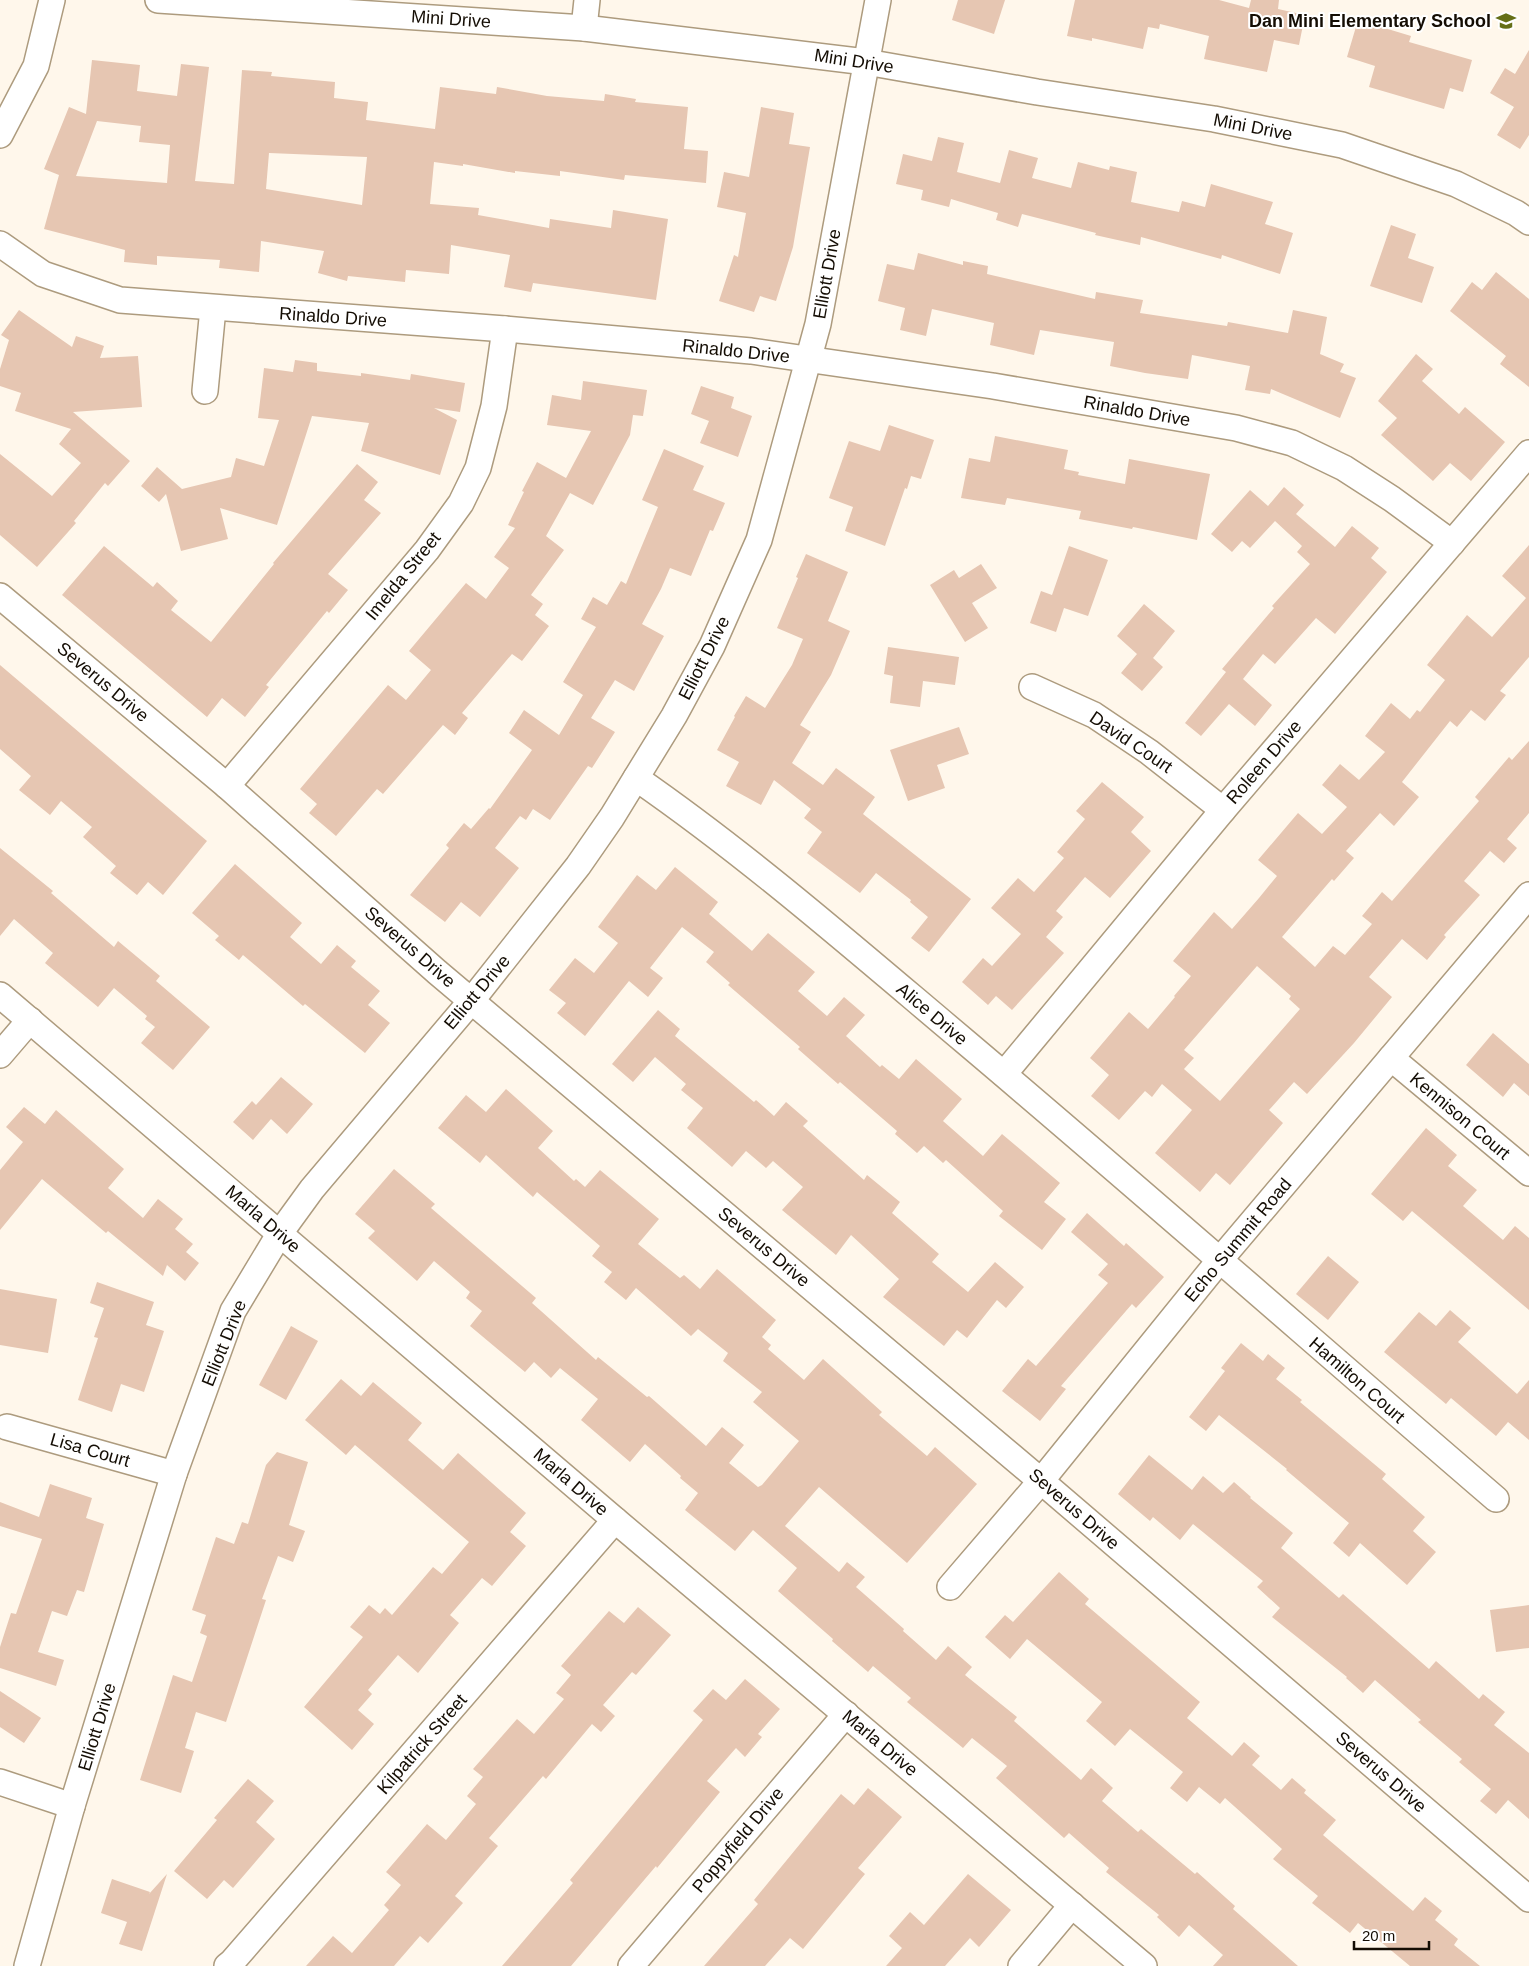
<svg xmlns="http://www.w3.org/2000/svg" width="1529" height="1966" font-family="Arial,sans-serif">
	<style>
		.building { fill: #e6c6b2; fill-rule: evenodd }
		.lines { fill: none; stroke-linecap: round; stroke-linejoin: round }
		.minor-casing { stroke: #ad9b7e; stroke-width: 28 }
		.minor { stroke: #fff; stroke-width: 25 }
		.labels { text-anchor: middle; stroke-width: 4; stroke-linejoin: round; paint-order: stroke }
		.street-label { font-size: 18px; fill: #140d04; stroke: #fff }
		.poi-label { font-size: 18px; font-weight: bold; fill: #140d04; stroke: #fff; text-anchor: end }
	</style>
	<rect width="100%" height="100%" fill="#fff7eb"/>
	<g class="building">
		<polygon points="958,0 1005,0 994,34 952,20"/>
		<polygon points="1075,0 1219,0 1249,8 1251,0 1279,0 1278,9 1305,15 1299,45 1274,40 1267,72 1204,59 1209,36 1160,24 1159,29 1148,27 1143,49 1092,38 1092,41 1067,36"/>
		<polygon points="1358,20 1411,36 1409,42 1472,60 1463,92 1450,88 1444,109 1369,87 1375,66 1347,57"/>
		<polygon points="1529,50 1529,135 1520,149 1497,135 1514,107 1490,93 1505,68 1515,74"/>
		<path d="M 92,60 L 140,65 L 137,91 L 177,96 L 181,64 L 209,67 L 195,181 L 234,184 L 242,70 L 272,72 L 271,76 L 335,82 L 334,98 L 368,102 L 366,120 L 435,129 L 440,87 L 496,94 L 497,87 L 547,96 L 604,101 L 605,94 L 636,99 L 635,102 L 688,107 L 684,149 L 708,151 L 706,183 L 625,175 L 624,180 L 560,171 L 560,176 L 515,171 L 515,173 L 463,164 L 463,166 L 434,162 L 430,204 L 479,208 L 478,215 L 549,228 L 550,219 L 611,228 L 613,210 L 668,219 L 656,300 L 533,283 L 531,292 L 504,287 L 510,255 L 451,245 L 449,274 L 406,270 L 405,282 L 348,276 L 347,281 L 318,273 L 324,251 L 261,241 L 259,272 L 219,268 L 220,260 L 157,256 L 157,265 L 124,262 L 125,250 L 44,229 L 59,175 L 44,169 L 69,107 L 86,114 ZM 97,121 L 141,126 L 139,142 L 170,145 L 167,183 L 76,176 ZM 269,153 L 367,157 L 362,205 L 266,189 Z"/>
		<polygon points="761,107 794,113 789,144 810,147 793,247 776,301 760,296 754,312 719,301 734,255 738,257 746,213 717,207 724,172 749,177"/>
		<polygon points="938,137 964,143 957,172 1000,183 1009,150 1038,158 1032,178 1071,188 1078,162 1109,170 1110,166 1137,172 1131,202 1179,212 1182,201 1205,207 1211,184 1273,202 1265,224 1293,233 1280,274 1222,255 1221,259 1141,237 1140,245 1095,235 1096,233 1022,214 1018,227 996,220 998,213 951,199 949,207 921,200 923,190 896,184 903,154 932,161"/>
		<polygon points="1391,225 1416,234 1408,258 1434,267 1422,303 1370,286"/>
		<polygon points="918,253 963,265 963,261 988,266 987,274 1095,299 1096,292 1143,300 1140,313 1227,326 1228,322 1288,333 1293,310 1327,317 1320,354 1344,364 1340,372 1356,378 1340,418 1271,389 1270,394 1245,390 1250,366 1192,355 1188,379 1145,373 1110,366 1114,342 1040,330 1034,355 990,345 994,323 932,309 926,336 900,330 905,308 878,301 887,264 914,270"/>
		<polygon points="1496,272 1529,299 1529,387 1500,364 1506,356 1450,311 1472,282 1482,290"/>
		<polygon points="19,310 72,347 76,336 104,346 100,358 138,356 142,407 73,412 130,461 108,486 105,483 74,521 76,523 37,567 0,535 0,454 52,496 81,463 59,444 71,429 15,411 21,393 0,386 0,369 9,340 1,335"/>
		<polygon points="1416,354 1433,369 1422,381 1459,414 1465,407 1505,442 1471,481 1450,463 1433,481 1381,435 1397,418 1378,401"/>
		<polygon points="295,360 317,363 317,371 361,376 361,373 410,380 411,374 465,383 460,412 434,408 457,420 440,475 361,451 369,423 312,416 277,525 220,508 228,539 181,551 166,494 159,502 141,486 157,467 182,489 231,477 236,458 264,466 279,420 258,418 264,368 293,372"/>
		<polygon points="583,381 647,390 643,416 633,415 630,435 593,505 570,493 546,536 564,550 531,595 543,604 535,615 549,626 522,661 512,654 462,713 468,718 455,735 443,725 383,794 377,789 336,836 309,813 317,804 300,789 388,685 406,700 431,670 409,651 466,583 486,599 509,568 494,557 515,528 508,525 524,492 522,491 537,462 566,478 591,431 547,425 552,395 581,400"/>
		<polygon points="701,386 734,397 731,408 752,416 738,457 700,443 709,421 691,414"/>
		<polygon points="889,425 934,440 921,479 911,476 907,489 905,488 885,546 845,531 853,507 829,498 849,441 880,451"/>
		<polygon points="995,436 1068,450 1064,469 1079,472 1078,475 1125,484 1129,459 1210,474 1197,540 1133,527 1132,529 1079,519 1081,511 1007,498 1005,505 961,498 969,458 990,462"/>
		<polygon points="664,449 704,466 693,490 725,503 713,531 710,530 691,576 670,568 661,589 642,624 664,636 634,691 615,680 591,718 615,732 592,768 588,766 550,820 533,809 526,820 520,816 495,848 519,868 480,917 461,902 445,922 410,895 449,848 446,845 464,823 471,829 489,808 490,809 532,750 509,733 524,710 559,735 583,695 563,682 596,627 581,619 593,597 607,605 621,581 626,584 658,507 642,500"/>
		<polygon points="357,464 378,482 364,500 381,513 328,574 348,590 329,613 327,611 266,685 269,687 245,717 222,698 207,717 62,595 104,546 153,587 157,582 178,601 171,610 211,642 274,564 273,563"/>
		<polygon points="1284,487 1304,505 1296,514 1335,547 1352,526 1379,548 1371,558 1387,572 1335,634 1316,618 1275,664 1263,654 1243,679 1272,705 1255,726 1229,704 1201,736 1185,723 1226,672 1222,669 1274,608 1272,606 1310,564 1297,552 1302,546 1275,521 1250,548 1242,541 1232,552 1211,534 1250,490 1268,506"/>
		<path d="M 1529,545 L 1529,657 L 1500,691 L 1506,695 L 1485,721 L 1471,710 L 1457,727 L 1450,721 L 1402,782 L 1419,797 L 1394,826 L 1380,813 L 1346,851 L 1354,858 L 1334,881 L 1332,879 L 1282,937 L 1315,967 L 1333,946 L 1345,955 L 1372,924 L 1362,916 L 1382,892 L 1392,901 L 1479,801 L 1475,797 L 1509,757 L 1512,760 L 1529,741 L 1529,813 L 1507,839 L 1517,848 L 1504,863 L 1490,851 L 1464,881 L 1480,895 L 1444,935 L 1446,937 L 1427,960 L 1402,939 L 1369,977 L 1392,997 L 1354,1043 L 1307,1094 L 1294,1082 L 1269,1110 L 1283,1123 L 1230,1185 L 1216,1173 L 1200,1192 L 1155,1153 L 1192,1110 L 1162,1084 L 1152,1097 L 1145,1091 L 1119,1120 L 1091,1096 L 1109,1075 L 1090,1058 L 1129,1012 L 1148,1029 L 1175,997 L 1174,996 L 1191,976 L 1173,961 L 1214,912 L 1232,929 L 1259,898 L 1277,876 L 1258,860 L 1298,813 L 1322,834 L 1347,807 L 1322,785 L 1340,764 L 1359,780 L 1385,752 L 1365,736 L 1391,703 L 1410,719 L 1417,710 L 1420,712 L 1445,680 L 1427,665 L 1467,615 L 1492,637 L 1526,598 L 1502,576 ZM 1257,966 L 1291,996 L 1289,999 L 1300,1009 L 1220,1101 L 1184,1069 L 1194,1058 L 1184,1050 Z"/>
		<polygon points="1069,546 1108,560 1088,616 1064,608 1056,632 1030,623 1041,591 1052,595"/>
		<polygon points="806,554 848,572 828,621 850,631 831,675 800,725 811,732 792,763 823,785 836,768 875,797 863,814 971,899 929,952 911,938 928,917 910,902 911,900 876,873 860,893 807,853 822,832 804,818 811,809 774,780 761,805 726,786 739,762 717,750 735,717 734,716 746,696 765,708 792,665 803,639 777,628 798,578 796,577"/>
		<polygon points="981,564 997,588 972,603 988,628 965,642 930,585 954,570 959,578"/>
		<polygon points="1144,604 1175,631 1153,658 1163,667 1142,691 1121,673 1137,654 1117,636"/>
		<polygon points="888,647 959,657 955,685 923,681 920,707 890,703 893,676 884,674"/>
		<polygon points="0,665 207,841 163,895 148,882 137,895 110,873 116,866 83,837 92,827 61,801 50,815 19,790 31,776 0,749"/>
		<polygon points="959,727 969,754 937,765 945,788 908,801 890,750"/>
		<polygon points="1102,782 1144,817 1131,832 1151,851 1110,898 1085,877 1056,911 1063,917 1046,937 1064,953 1012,1010 996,996 988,1005 962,982 983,958 992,966 1021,934 991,908 1018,878 1034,892 1064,858 1057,852 1085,819 1076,811"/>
		<polygon points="0,848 53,891 51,893 114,947 118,941 160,976 156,981 210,1027 173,1070 141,1043 155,1027 145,1019 147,1016 114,988 98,1007 45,963 53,953 14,919 0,936"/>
		<polygon points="235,864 302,923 290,937 321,964 337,945 356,961 351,967 380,991 368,1005 390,1023 365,1053 305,1004 303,1006 243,955 239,960 215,940 219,936 192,913"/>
		<polygon points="675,867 718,902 709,914 752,951 768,933 815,972 798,991 827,1016 844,997 865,1015 846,1036 880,1067 882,1065 899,1079 916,1059 962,1099 943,1121 983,1156 1002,1134 1060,1183 1044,1202 1066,1219 1042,1250 999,1216 1003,1211 946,1160 943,1163 924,1146 917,1153 895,1134 897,1131 840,1082 838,1084 798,1049 800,1047 728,985 730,983 706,962 714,952 682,927 650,968 663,978 648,997 629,981 585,1036 557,1013 566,1003 549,990 575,958 594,973 618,943 598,927 637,875 656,890"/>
		<polygon points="658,1010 680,1029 675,1036 754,1102 756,1100 774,1116 786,1102 808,1121 803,1126 864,1180 867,1175 900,1202 892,1213 939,1254 932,1262 968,1292 995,1262 1024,1287 1006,1308 997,1300 967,1338 957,1330 944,1346 883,1297 899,1279 851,1235 836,1255 782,1210 803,1187 773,1161 766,1168 746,1151 732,1167 687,1128 703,1108 681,1090 686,1084 655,1057 633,1082 612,1064"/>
		<polygon points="1493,1033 1529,1064 1529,1096 1514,1083 1503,1097 1466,1065"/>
		<polygon points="281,1077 313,1104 287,1134 271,1119 253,1140 233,1122 252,1101 256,1105"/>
		<polygon points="506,1089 553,1131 538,1148 574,1181 576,1179 585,1187 600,1170 659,1219 638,1244 680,1278 684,1275 700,1289 717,1269 776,1320 762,1337 771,1345 768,1349 804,1380 823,1359 882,1412 879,1415 927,1456 935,1447 977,1484 907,1563 819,1487 785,1526 839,1572 847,1562 865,1577 856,1587 904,1629 903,1631 936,1660 948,1646 972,1667 965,1675 1017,1717 1014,1721 1081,1780 1091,1768 1113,1788 1102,1801 1138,1832 1141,1829 1195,1874 1197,1872 1235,1906 1233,1909 1298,1966 1213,1966 1223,1955 1189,1925 1179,1937 1157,1917 1159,1915 1106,1872 1109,1868 1069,1833 1064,1838 996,1778 1007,1766 972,1738 963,1748 907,1702 911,1698 873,1666 868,1672 832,1641 833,1639 778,1591 797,1568 753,1530 735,1551 685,1510 698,1493 680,1478 681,1476 645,1444 630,1462 581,1420 598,1399 560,1368 551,1378 534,1362 525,1372 470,1326 482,1311 466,1298 470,1292 434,1261 417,1281 368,1238 375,1231 355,1214 394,1169 435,1204 431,1208 536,1298 532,1303 596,1360 598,1357 647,1397 649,1396 706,1446 722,1427 744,1445 729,1463 758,1487 762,1485 799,1441 753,1402 762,1392 723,1361 728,1353 698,1329 691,1336 636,1288 626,1300 604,1282 612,1272 592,1256 600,1246 537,1192 533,1197 486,1155 480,1163 438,1128 466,1095 486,1112"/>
		<polygon points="24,1107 45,1124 56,1110 124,1169 108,1188 143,1218 158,1199 183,1219 175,1229 193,1244 186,1252 199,1263 185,1281 167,1265 163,1276 108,1231 106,1233 42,1179 0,1230 0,1170 23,1142 6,1127"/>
		<polygon points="1426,1128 1457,1155 1448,1166 1477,1190 1463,1206 1503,1240 1515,1226 1529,1238 1529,1310 1412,1211 1403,1221 1371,1194"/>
		<polygon points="1087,1213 1124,1246 1126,1243 1164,1277 1136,1308 1132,1304 1061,1386 1066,1389 1040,1421 1002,1391 1028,1359 1036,1366 1108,1283 1098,1275 1108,1264 1071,1232"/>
		<polygon points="1328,1256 1359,1282 1328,1320 1296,1294"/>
		<polygon points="97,1282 154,1302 146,1325 164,1331 144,1392 121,1384 112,1412 78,1400 98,1338 94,1337 104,1308 90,1303"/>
		<polygon points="0,1289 57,1299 48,1353 0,1345"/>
		<polygon points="1450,1310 1471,1328 1458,1342 1517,1394 1529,1380 1529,1440 1508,1422 1496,1436 1451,1398 1446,1404 1384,1352 1419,1312 1436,1326"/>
		<polygon points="291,1326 318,1341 286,1400 259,1385"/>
		<polygon points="1241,1343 1263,1361 1268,1354 1285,1368 1276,1379 1302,1400 1300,1402 1386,1474 1382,1479 1425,1517 1413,1531 1436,1552 1407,1585 1360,1543 1349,1557 1333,1543 1349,1523 1286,1470 1287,1469 1219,1415 1206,1431 1189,1417 1225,1371 1221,1368"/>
		<polygon points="341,1379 361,1396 373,1382 422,1423 408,1440 443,1470 458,1453 526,1513 510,1532 526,1546 492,1586 482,1578 450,1615 459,1623 418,1673 398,1655 368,1690 372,1694 358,1710 374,1724 352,1750 304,1707 363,1637 350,1627 369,1605 380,1614 385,1608 392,1615 433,1567 442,1574 469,1542 355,1445 346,1455 305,1420"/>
		<polygon points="277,1452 308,1462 289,1525 305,1531 293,1562 278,1556 262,1599 266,1600 226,1722 196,1712 185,1748 194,1751 181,1793 140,1780 173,1675 192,1682 207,1636 200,1633 206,1615 192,1610 216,1537 234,1544 242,1522 248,1524 266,1465"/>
		<polygon points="1149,1455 1192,1490 1203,1476 1223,1493 1234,1482 1251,1497 1250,1498 1293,1533 1281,1548 1339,1598 1343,1594 1429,1669 1436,1661 1479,1699 1483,1694 1505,1712 1494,1725 1529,1753 1529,1819 1508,1800 1496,1814 1480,1801 1491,1789 1459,1762 1462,1759 1418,1722 1421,1720 1375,1680 1363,1693 1346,1678 1347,1677 1272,1617 1280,1608 1257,1587 1263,1581 1193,1524 1180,1540 1153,1517 1150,1521 1118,1494"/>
		<polygon points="50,1484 92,1498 86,1518 104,1524 84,1592 77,1590 67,1616 52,1611 38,1652 64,1660 56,1686 0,1668 0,1647 11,1613 16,1614 42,1539 0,1526 0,1502 39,1517"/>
		<polygon points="1059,1572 1089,1599 1085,1604 1200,1702 1187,1718 1232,1756 1244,1742 1260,1756 1252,1765 1281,1790 1292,1778 1306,1790 1304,1793 1336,1820 1323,1835 1413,1911 1425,1897 1442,1911 1435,1920 1458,1939 1454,1945 1480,1966 1410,1966 1358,1923 1350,1933 1312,1903 1318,1896 1273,1859 1282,1849 1225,1798 1220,1804 1199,1787 1187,1802 1170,1788 1183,1772 1130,1729 1115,1746 1086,1721 1102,1702 1027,1639 1010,1659 985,1637 1005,1615 1013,1622"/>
		<polygon points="1529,1605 1529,1648 1496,1652 1490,1610"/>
		<polygon points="638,1607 671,1635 636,1675 632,1672 603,1705 615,1716 601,1732 592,1724 546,1779 543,1776 489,1838 498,1846 455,1896 463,1903 428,1943 420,1936 394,1966 306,1966 333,1936 352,1953 389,1910 384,1905 401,1885 386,1872 427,1824 446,1840 476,1804 467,1796 483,1777 473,1769 517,1719 534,1734 564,1699 556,1693 571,1675 561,1666 609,1611 624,1623"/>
		<polygon points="745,1679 780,1709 758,1734 762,1737 745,1757 736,1748 707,1781 720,1792 657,1868 656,1866 571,1966 502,1966 573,1883 570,1880 703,1720 693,1711 713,1689 726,1700"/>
		<polygon points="0,1691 41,1718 24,1743 0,1727"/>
		<polygon points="248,1779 274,1801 256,1822 275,1839 233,1888 224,1880 207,1899 174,1871 217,1820 214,1818"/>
		<polygon points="868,1788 902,1817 858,1868 865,1874 803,1949 790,1938 765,1966 704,1966 758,1904 754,1900 841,1794 854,1805"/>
		<polygon points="167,1874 142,1951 119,1944 127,1922 101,1913 112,1879 150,1892 149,1894"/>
		<polygon points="968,1874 1011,1910 979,1947 970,1938 945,1966 886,1966 902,1948 889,1936 910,1912 924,1925"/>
	</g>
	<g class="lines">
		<defs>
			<g id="minor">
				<polyline points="158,0 584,28 866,62 1037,92 1214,119 1342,145 1456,184 1516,213 1529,222"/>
				<polyline points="584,28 587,0"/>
				<polyline points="0,135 36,66 52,0"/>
				<polyline points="0,244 43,274 120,300 505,329 751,351 993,386 1236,428 1292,443 1344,468 1392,499 1452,543"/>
				<polyline points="205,391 213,308"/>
				<polyline points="0,596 227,786 437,972 1041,1481 1529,1899"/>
				<polyline points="1032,687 1094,715 1149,752 1223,810"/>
				<path d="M 636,778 C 750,857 855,949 962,1039 C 1141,1190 1318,1346 1496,1499"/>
				<polyline points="227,786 427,550 461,503 478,468 494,406 505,329"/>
				<polyline points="0,995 615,1520 1144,1966"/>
				<polyline points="0,1055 30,1020"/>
				<polyline points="1391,1058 1529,1173"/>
				<polyline points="1004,1074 1223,810 1529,453"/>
				<polyline points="7,1427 174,1474"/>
				<polyline points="950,1587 1041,1481 1219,1261 1529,895"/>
				<polyline points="0,1782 72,1806"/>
				<polyline points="27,1966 72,1806 174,1474 233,1311 280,1233 312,1189 472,1000 578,866 612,817 674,716 712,646 759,540 818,324 878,0"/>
				<polyline points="227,1966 232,1962 615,1520"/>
				<polyline points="631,1966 846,1714"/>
				<polyline points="1021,1966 1072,1905"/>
			</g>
		</defs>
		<use href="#minor" class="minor-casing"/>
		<use href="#minor" class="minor"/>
	</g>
	<defs>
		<symbol id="school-bare" viewBox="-9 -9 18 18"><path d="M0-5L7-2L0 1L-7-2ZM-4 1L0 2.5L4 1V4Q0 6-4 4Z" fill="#656f17" stroke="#fff" stroke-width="2.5" paint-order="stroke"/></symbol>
	</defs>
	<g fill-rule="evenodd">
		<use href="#school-bare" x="1492" y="7" width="28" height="28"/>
	</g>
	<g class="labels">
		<g class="street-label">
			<text transform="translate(451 19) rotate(4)" y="6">Mini Drive</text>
			<text transform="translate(854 61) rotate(9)" y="6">Mini Drive</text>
			<text transform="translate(1253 127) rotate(11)" y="6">Mini Drive</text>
			<text transform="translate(827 274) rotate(-80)" y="6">Elliott Drive</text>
			<text transform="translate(333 317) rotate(4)" y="6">Rinaldo Drive</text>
			<text transform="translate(736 351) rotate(6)" y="6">Rinaldo Drive</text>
			<text transform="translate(1137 411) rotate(10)" y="6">Rinaldo Drive</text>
			<text transform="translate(403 576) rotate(-51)" y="6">Imelda Street</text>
			<text transform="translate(704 658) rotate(-63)" y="6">Elliott Drive</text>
			<text transform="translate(103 682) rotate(40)" y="6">Severus Drive</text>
			<text transform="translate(1131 742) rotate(34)" y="6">David Court</text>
			<text transform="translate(1264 762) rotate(-49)" y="6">Roleen Drive</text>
			<text transform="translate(410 947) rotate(41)" y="6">Severus Drive</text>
			<text transform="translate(477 992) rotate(-50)" y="6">Elliott Drive</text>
			<text transform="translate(932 1014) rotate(40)" y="6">Alice Drive</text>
			<text transform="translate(1460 1116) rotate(40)" y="6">Kennison Court</text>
			<text transform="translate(263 1219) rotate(41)" y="6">Marla Drive</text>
			<text transform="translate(1238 1240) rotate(-50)" y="6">Echo Summit Road</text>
			<text transform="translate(764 1247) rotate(40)" y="6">Severus Drive</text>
			<text transform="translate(224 1343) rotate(-68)" y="6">Elliott Drive</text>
			<text transform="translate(1357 1380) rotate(41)" y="6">Hamilton Court</text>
			<text transform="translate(90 1450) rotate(16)" y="6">Lisa Court</text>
			<text transform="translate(571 1482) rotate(41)" y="6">Marla Drive</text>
			<text transform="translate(1074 1509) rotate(41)" y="6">Severus Drive</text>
			<text transform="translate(97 1727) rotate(-73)" y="6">Elliott Drive</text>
			<text transform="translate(880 1743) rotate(40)" y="6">Marla Drive</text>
			<text transform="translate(422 1744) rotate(-49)" y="6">Kilpatrick Street</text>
			<text transform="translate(1381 1772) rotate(41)" y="6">Severus Drive</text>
			<text transform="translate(738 1840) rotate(-50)" y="6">Poppyfield Drive</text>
		</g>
		<g class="poi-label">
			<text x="1491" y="27">Dan Mini Elementary School</text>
		</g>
	</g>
	<path d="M1354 1941v8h75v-8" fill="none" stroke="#140d04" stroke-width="2.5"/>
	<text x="1362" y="1941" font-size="15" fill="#140d04" stroke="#ffffff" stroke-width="4" paint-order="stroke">20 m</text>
</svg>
